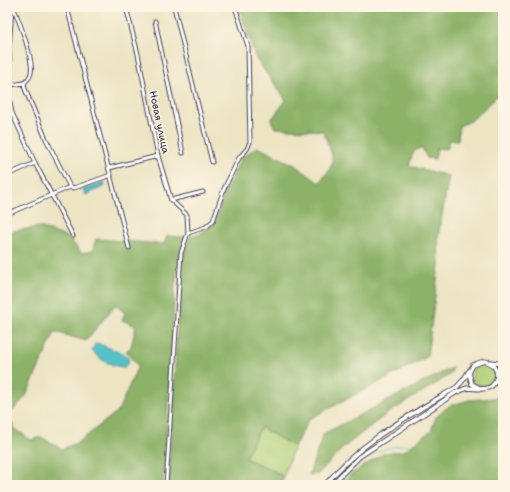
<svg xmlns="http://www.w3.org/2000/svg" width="510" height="492" font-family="'Shantell Sans',sans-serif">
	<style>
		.green { fill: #b1d077; stroke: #6a7959 }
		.forest { fill: #8cb268; stroke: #576a52; fill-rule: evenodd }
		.water { fill: #55c2ca; stroke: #3c7282 }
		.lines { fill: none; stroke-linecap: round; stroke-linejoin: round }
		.stream { stroke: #55c2ca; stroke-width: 1 }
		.minor-casing { stroke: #403f50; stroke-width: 5 }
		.tertiary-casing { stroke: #403f50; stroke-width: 5.5 }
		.minor { stroke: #fff; stroke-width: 3 }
		.tertiary { stroke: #fff; stroke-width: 3.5 }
		.labels { text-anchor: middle; stroke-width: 3; stroke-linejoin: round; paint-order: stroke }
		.street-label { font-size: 10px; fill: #22223b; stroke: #fcf5e5 }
	</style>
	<rect width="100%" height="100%" fill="#fcf5e5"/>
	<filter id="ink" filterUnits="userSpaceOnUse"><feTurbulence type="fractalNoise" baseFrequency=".025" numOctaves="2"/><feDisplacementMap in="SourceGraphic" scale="8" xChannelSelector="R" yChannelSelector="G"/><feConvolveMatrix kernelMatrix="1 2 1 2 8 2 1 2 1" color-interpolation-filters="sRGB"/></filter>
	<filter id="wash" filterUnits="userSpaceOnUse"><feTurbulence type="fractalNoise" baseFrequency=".012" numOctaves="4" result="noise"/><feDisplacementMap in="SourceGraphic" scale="16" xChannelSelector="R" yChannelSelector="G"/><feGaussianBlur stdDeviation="0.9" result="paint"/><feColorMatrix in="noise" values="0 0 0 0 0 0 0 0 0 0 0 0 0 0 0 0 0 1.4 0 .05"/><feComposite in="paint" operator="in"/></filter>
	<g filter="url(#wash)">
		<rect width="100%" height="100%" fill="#ede4c4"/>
		<g class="green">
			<circle cx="483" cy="375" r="11"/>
			<polygon points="261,427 294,447 283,477 274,471 245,458"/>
		</g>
		<g class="forest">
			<path d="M 239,7 L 503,7 L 503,90 L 471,121 L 459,126 L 458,141 L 450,140 L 447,149 L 437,148 L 435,159 L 427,158 L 422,148 C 412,149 412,157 409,166 L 449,176 L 438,238 L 439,265 L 427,357 L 309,419 L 294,447 L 261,427 L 245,458 L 274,471 L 283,477 L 281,485 L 168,485 L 180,282 L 183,252 L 191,235 L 198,235 L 213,225 L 226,190 L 241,158 L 257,147 L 295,165 L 319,183 C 339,160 333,157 323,131 L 275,128 L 271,120 L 286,100 L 256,59 Z"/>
			<path d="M 40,227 L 69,238 L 81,253 L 92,251 L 96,239 L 164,244 L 167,236 L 184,237 L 175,285 L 163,485 L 7,485 L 7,232 ZM 115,305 L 125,313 L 122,320 L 136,326 L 131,347 L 126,351 L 138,366 L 118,411 L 79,442 L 62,449 L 41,437 L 31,440 L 14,428 L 9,415 L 26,396 L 55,332 L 86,341 Z"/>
			<polygon points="453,367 451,374 385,415 343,448 318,474 309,475 323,434"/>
			<polygon points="503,394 503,485 341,485 350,475 384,453 404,451 431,431 436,417 449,406 469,400 494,398"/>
		</g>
		<g class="water">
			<polygon points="104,182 105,186 86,195 83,190 85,189"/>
			<path d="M 96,343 C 99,343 122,354 127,356 L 129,363 L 125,367 C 114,367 98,360 92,350 Z"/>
		</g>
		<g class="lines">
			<path class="stream" d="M 337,485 C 356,463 379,445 409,445"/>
		</g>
	</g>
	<g filter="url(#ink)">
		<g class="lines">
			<defs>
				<g id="minor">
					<polyline points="12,7 9,49 11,85 9,98 12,113 35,163 73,236"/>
					<path d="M 13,7 C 19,20 34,60 31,73 C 30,78 27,80 24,83 L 25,89 L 46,139 L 70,187"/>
					<polyline points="67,7 129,248"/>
					<polyline points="126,7 138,54 158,156 171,200 187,215 188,233"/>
					<polyline points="174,7 212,162"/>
					<polyline points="155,21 183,153"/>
					<polyline points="11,85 24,83"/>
					<polyline points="109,168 158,156"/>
					<polyline points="7,175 35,163"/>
					<polyline points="171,200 203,192"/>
					<polyline points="7,214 70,187 74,188 111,175"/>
					<polyline points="166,485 181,253 188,233 206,227 213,221 224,189 239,158 247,149 250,142 248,46 235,7"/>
				</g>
				<g id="tertiary">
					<polyline points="490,362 503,364"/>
					<polyline points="497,377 503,369"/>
					<path d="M 453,394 C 458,392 463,389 468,388 C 478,388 492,393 496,379 C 498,375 497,371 494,367 C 492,363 488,362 484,361 L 473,365 L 469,373 L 472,384 L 482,389"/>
					<path d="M 325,485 C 360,442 410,415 457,387 L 464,379 L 469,371"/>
					<polyline points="331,485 359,457 455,393"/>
				</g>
			</defs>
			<use href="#minor" class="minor-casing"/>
			<use href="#tertiary" class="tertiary-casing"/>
			<use href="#minor" class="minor"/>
			<use href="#tertiary" class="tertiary"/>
		</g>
	</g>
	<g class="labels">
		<g class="street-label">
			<text transform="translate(160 122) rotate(78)" y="4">Новая улица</text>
		</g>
	</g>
	<rect width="510" height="492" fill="none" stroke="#fcf5e5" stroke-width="24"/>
</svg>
